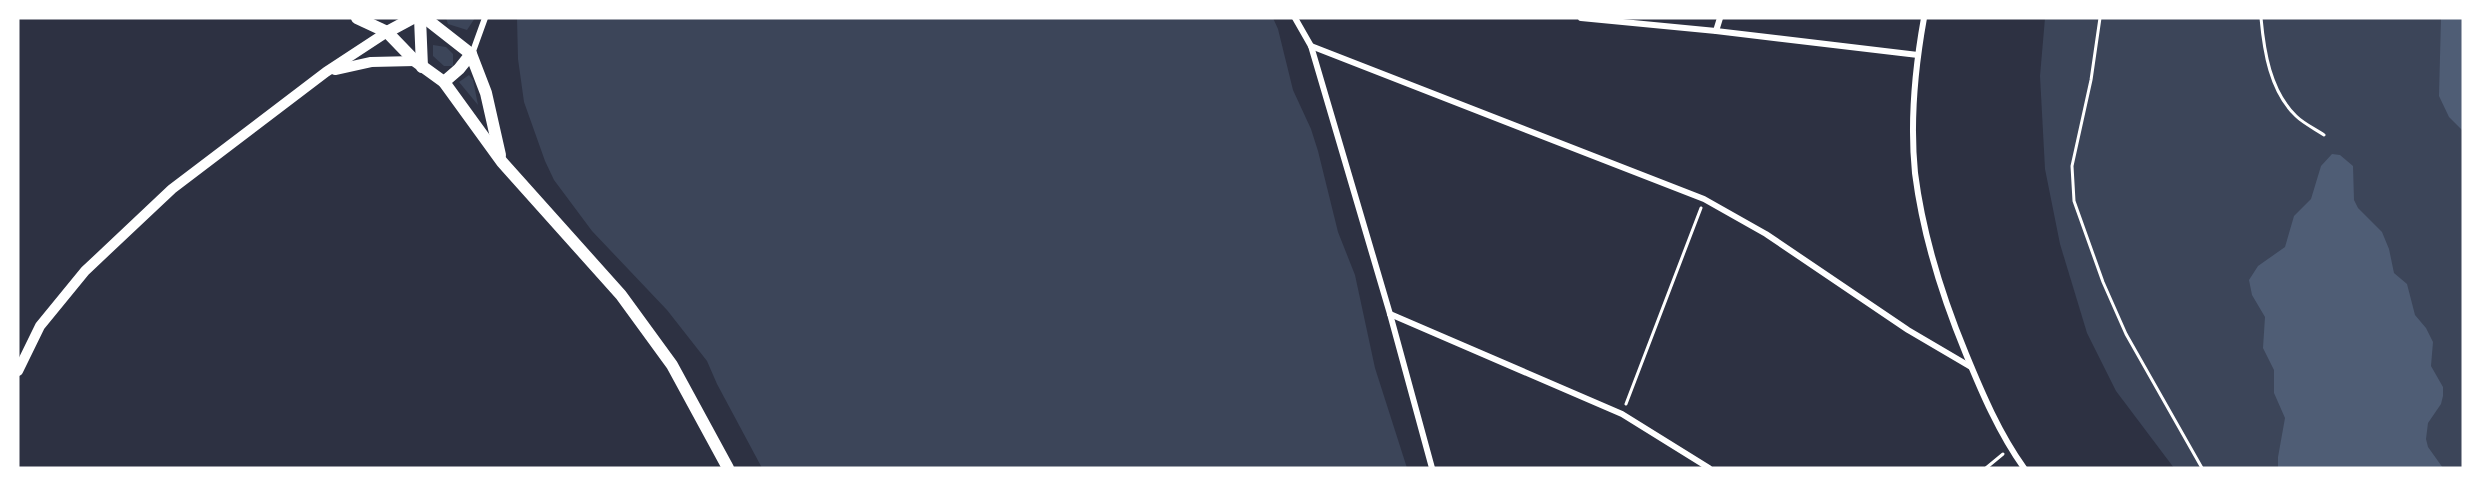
<svg xmlns="http://www.w3.org/2000/svg" width="2481" height="486" font-family="'Zilla Slab',serif">
	<style>
		.green { fill: #3c4559 }
		.water { fill: #4f5d75 }
		.lines { fill: none; stroke-linecap: round; stroke-linejoin: round }
		.path { stroke: #fff; stroke-width: 3 }
		.minor { stroke: #fff; stroke-width: 6 }
		.tertiary { stroke: #fff; stroke-width: 10 }
		.secondary { stroke: #fff; stroke-width: 12 }
	</style>
	<rect width="100%" height="100%" fill="#2d3142"/>
	<g class="green">
		<polygon points="446,18 475,18 467,30 448,24"/>
		<polygon points="517,18 1273,18 1278,29 1293,90 1311,129 1318,151 1338,232 1355,275 1375,368 1407,468 762,468 717,384 707,361 667,310 592,231 554,180 545,161 524,102 518,59"/>
		<polygon points="2045,18 2463,18 2463,468 2174,468 2116,391 2087,333 2060,244 2045,169 2040,76"/>
		<polygon points="433,45 446,47 453,54 453,66 444,66 433,56"/>
		<polygon points="469,75 473,80 478,105 459,82"/>
	</g>
	<g class="water">
		<polygon points="2441,18 2463,18 2463,131 2449,117 2439,96"/>
		<polygon points="2332,154 2340,155 2353,166 2354,200 2358,208 2382,232 2389,249 2394,273 2407,284 2415,315 2426,328 2433,342 2431,366 2443,387 2443,396 2441,404 2428,423 2426,439 2428,447 2443,468 2278,468 2278,457 2285,418 2274,393 2274,370 2263,348 2265,317 2252,295 2249,280 2258,266 2285,247 2294,216 2311,199 2321,166"/>
	</g>
	<g class="lines">
		<g class="path">
			<polyline points="2100,18 2091,80 2072,166 2074,201 2103,282 2126,334 2202,468"/>
			<path d="M 2261,18 C 2264,51 2270,91 2296,116 C 2303,123 2315,129 2324,135"/>
			<polyline points="1626,404 1701,208"/>
			<polyline points="1986,468 2003,454"/>
		</g>
		<g class="minor">
			<polyline points="1295,18 1311,46 1390,314 1432,468"/>
			<polyline points="1581,18 1716,31 1918,55"/>
			<path d="M 1924,18 C 1915,68 1910,123 1915,173 C 1923,236 1942,296 1966,354 C 1982,393 1999,433 2024,468"/>
			<polyline points="1716,31 1720,18"/>
			<polyline points="1311,46 1704,199 1766,234 1908,330 1971,367"/>
			<polyline points="472,54 485,18"/>
			<polyline points="1390,314 1622,414 1709,468"/>
		</g>
		<g class="tertiary">
			<polyline points="335,70 371,62 415,61"/>
			<polyline points="18,371 40,326 85,271 172,189 326,72 387,32"/>
		</g>
		<g class="secondary">
			<polyline points="357,18 387,32 415,61 444,82 502,162 621,295 672,365 728,468"/>
			<polyline points="420,18 422,67"/>
			<polyline points="425,18 471,54 486,93 500,155"/>
			<polyline points="387,32 413,18"/>
			<polyline points="444,82 459,69 471,54"/>
		</g>
	</g>
	<rect width="2481" height="486" fill="none" stroke="#ffffff" stroke-width="39"/>
</svg>
